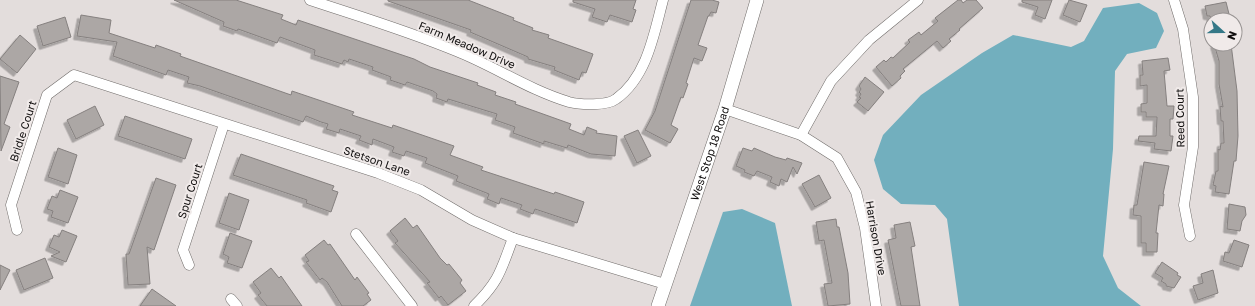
<svg xmlns="http://www.w3.org/2000/svg" width="1255" height="306" font-family="'Golos Text',sans-serif">
	<style>
		.water { fill: #72afbe }
		.building { fill: #aca7a5; stroke: #85807f; filter: url(#shadow) }
		.lines { fill: none; stroke-linecap: round; stroke-linejoin: round }
		.minor-casing { stroke: #716d6b; stroke-width: 11 }
		.tertiary-casing { stroke: #716d6b; stroke-width: 14 }
		.minor { stroke: #fff; stroke-width: 10 }
		.tertiary { stroke: #fff; stroke-width: 13 }
		.labels { text-anchor: middle; stroke-width: 4; stroke-linejoin: round; paint-order: stroke }
		.street-label { font-size: 11px; fill: #100e0e; stroke: #f0eae9 }
	</style>
	<defs>
		<filter id="shadow"><feDropShadow dx="-3.5" dy="3.5" stdDeviation="0" flood-color="#0004"/></filter>
	</defs>
	<rect width="100%" height="100%" fill="#e3dddc"/>
	<g class="water">
		<polygon points="1139,3 1157,13 1164,31 1156,48 1127,54 1115,71 1113,149 1103,256 1118,288 1141,306 959,306 947,219 935,205 901,204 883,189 874,160 883,135 921,95 982,53 1013,35 1071,47 1084,41 1103,8"/>
		<polygon points="742,209 775,223 792,306 690,306 723,212"/>
	</g>
	<g class="building">
		<polygon points="174,0 236,0 283,15 281,19 296,25 298,20 414,59 430,67 478,83 477,85 496,92 495,95 516,102 515,104 571,124 569,129 584,135 587,127 597,131 596,133 617,136 615,156 591,154 568,145 567,148 544,141 544,144 513,133 515,127 495,120 497,114 448,99 447,102 436,98 437,94 433,91 407,82 405,85 390,80 391,77 372,70 373,67 349,59 348,62 344,60 342,64 314,55 315,50 280,37 277,43 238,29 237,31 223,26 224,22"/>
		<polygon points="388,0 468,0 514,18 513,20 533,28 532,30 549,35 548,38 593,54 586,73 582,72 579,80 554,70 555,67 528,59 528,57 470,32 471,30 388,1"/>
		<polygon points="573,0 636,0 633,9 636,10 632,22 610,15 607,22 592,17 595,9 573,2"/>
		<polygon points="691,0 712,0 719,2 716,13 711,12 709,16 708,16 698,45 707,48 702,61 694,58 686,83 688,84 683,98 681,97 671,125 678,129 670,143 645,130 655,111"/>
		<polygon points="958,0 961,0 963,3 967,0 976,0 983,8 959,29 960,30 949,39 951,41 943,48 937,41 903,69 905,71 900,76 901,78 892,86 876,67 884,60 886,62 891,57 893,58 910,42 908,40 919,32 921,35 938,21 935,18"/>
		<polygon points="1022,0 1052,0 1045,19 1035,15 1038,7 1022,2"/>
		<polygon points="1069,0 1087,5 1080,22 1063,15"/>
		<polygon points="1226,2 1229,14 1223,16 1224,20 1211,20 1210,16 1207,16 1205,6"/>
		<polygon points="81,15 111,20 109,33 155,48 156,45 181,54 180,56 291,95 292,91 354,112 352,115 392,128 393,125 454,146 450,155 483,167 481,170 554,194 555,192 584,202 577,223 535,209 533,214 520,209 522,205 501,198 499,204 487,199 489,194 456,181 458,176 425,163 427,158 406,151 404,156 392,152 394,147 373,139 372,145 359,140 361,136 340,129 339,133 326,129 328,124 321,122 306,116 303,122 200,86 187,83 189,77 168,70 166,75 113,56 117,42 77,36"/>
		<polygon points="65,17 71,37 43,46 37,26"/>
		<polygon points="20,35 36,49 17,73 0,59"/>
		<polygon points="1214,44 1231,44 1237,91 1238,136 1236,161 1234,161 1229,194 1215,192 1216,186 1213,185 1216,171 1218,171 1218,149 1220,150 1221,143 1224,143 1223,121 1221,121 1220,106 1223,107 1219,84 1219,61"/>
		<polygon points="1168,58 1170,70 1164,71 1167,106 1174,106 1173,119 1170,119 1170,136 1173,136 1171,151 1154,149 1155,143 1138,141 1139,136 1156,136 1157,117 1146,117 1146,112 1141,112 1141,104 1147,103 1147,85 1140,86 1140,75 1143,75 1142,61"/>
		<polygon points="0,76 19,82 4,124 10,127 1,151"/>
		<polygon points="865,77 884,92 868,111 857,102 861,98 859,97 861,94 859,92 861,89 859,86"/>
		<polygon points="95,106 104,125 76,139 67,120"/>
		<polygon points="125,116 192,139 185,159 118,136"/>
		<polygon points="638,130 651,156 637,163 624,136"/>
		<polygon points="58,148 77,155 68,184 48,177"/>
		<polygon points="743,148 752,151 754,148 775,157 786,160 787,158 802,163 797,174 793,167 787,182 781,179 779,186 770,182 772,177 757,171 754,176 744,172 745,170 736,166"/>
		<polygon points="241,154 334,186 332,190 338,192 331,212 306,203 307,200 233,175"/>
		<polygon points="1144,162 1169,166 1163,194 1164,194 1163,206 1159,205 1156,233 1158,233 1157,252 1146,252 1146,243 1141,243 1141,216 1133,215 1134,205 1137,205"/>
		<polygon points="819,175 831,198 815,207 802,184"/>
		<polygon points="156,178 176,185 154,250 147,247 150,284 128,285 126,254 129,254"/>
		<polygon points="60,190 78,197 68,223 51,217 53,211 47,209 52,196 57,198"/>
		<polygon points="229,193 249,200 239,230 219,223"/>
		<polygon points="1229,204 1245,207 1246,215 1242,221 1240,231 1227,229"/>
		<polygon points="405,218 413,228 417,225 440,258 447,265 449,264 462,280 460,283 466,291 448,305 441,296 439,298 427,283 430,282 395,243 398,241 390,231"/>
		<polygon points="836,219 837,227 839,227 848,273 850,304 828,306 824,284 832,283 824,240 819,241 816,222"/>
		<polygon points="910,222 915,246 911,247 920,306 901,306 888,240 896,238 894,225"/>
		<polygon points="62,230 77,236 66,262 51,256 60,252 49,247 54,235 59,237"/>
		<polygon points="230,233 252,241 242,268 227,263 229,257 223,254"/>
		<polygon points="324,240 328,245 330,244 355,280 357,277 369,293 367,294 371,300 363,306 342,306 327,282 322,278 320,280 306,262 309,261 305,255"/>
		<polygon points="1234,240 1249,245 1242,267 1223,261 1225,252 1229,253"/>
		<polygon points="45,258 53,278 24,290 16,270"/>
		<polygon points="1162,262 1178,273 1177,275 1181,277 1174,288 1166,286 1166,284 1161,281 1163,278 1155,273"/>
		<polygon points="0,265 10,270 0,290"/>
		<polygon points="271,268 279,278 281,276 302,306 267,306 258,295 261,293 253,282"/>
		<polygon points="1213,270 1218,293 1198,300 1193,286 1203,283 1201,274"/>
		<polygon points="152,289 176,306 140,306"/>
	</g>
	<g class="lines">
		<defs>
			<g id="minor">
				<path d="M 310,0 C 358,16 408,31 456,51 C 494,66 529,90 569,102 C 580,105 607,106 616,99 C 647,77 654,34 663,0"/>
				<polyline points="1174,0 1183,29 1193,97 1193,147 1184,205 1190,236"/>
				<polyline points="725,109 801,135 837,158 856,192 865,228 876,306"/>
				<polyline points="801,135 831,81 869,40 918,0"/>
				<polyline points="17,230 11,205 47,95 74,75 378,173 421,190 472,220 513,238 665,284"/>
				<polyline points="356,234 412,306"/>
				<polyline points="189,265 183,250 224,124"/>
				<polyline points="231,299 237,306"/>
				<path d="M 474,306 C 499,282 501,270 513,238"/>
			</g>
			<g id="tertiary">
				<path id="s1" d="M 658,306 L 725,109 L 757,0"/>
			</g>
		</defs>
		<use href="#minor" class="minor-casing"/>
		<use href="#tertiary" class="tertiary-casing"/>
		<use href="#minor" class="minor"/>
		<use href="#tertiary" class="tertiary"/>
	</g>
	<g class="labels">
		<g class="street-label">
			<text transform="translate(467 45) rotate(23)" y="4">Farm Meadow Drive</text>
			<text transform="translate(1180 118) rotate(-91)" y="4">Reed Court</text>
			<text transform="translate(23 131) rotate(-72)" y="4">Bridle Court</text>
			<text dy="4" stroke="none"><textPath href="#s1" startOffset="161">West Stop 18 Road</textPath></text>
			<text transform="translate(377 161) rotate(19)" y="4">Stetson Lane</text>
			<text transform="translate(190 191) rotate(-72)" y="4">Spur Court</text>
			<text transform="translate(876 238) rotate(80)" y="4">Harrison Drive</text>
		</g>
	</g>
	<g transform="translate(1223 32) rotate(111)"><circle r="19" fill="#f0eae9" stroke="#969291"/>
	<path d="M0-3L7 15L0 10L-7 15Z" fill="#347887"/>
	<text y="-6" font-size="11" font-weight="bold" text-anchor="middle" fill="#100e0e">N</text>
	</g>
</svg>
